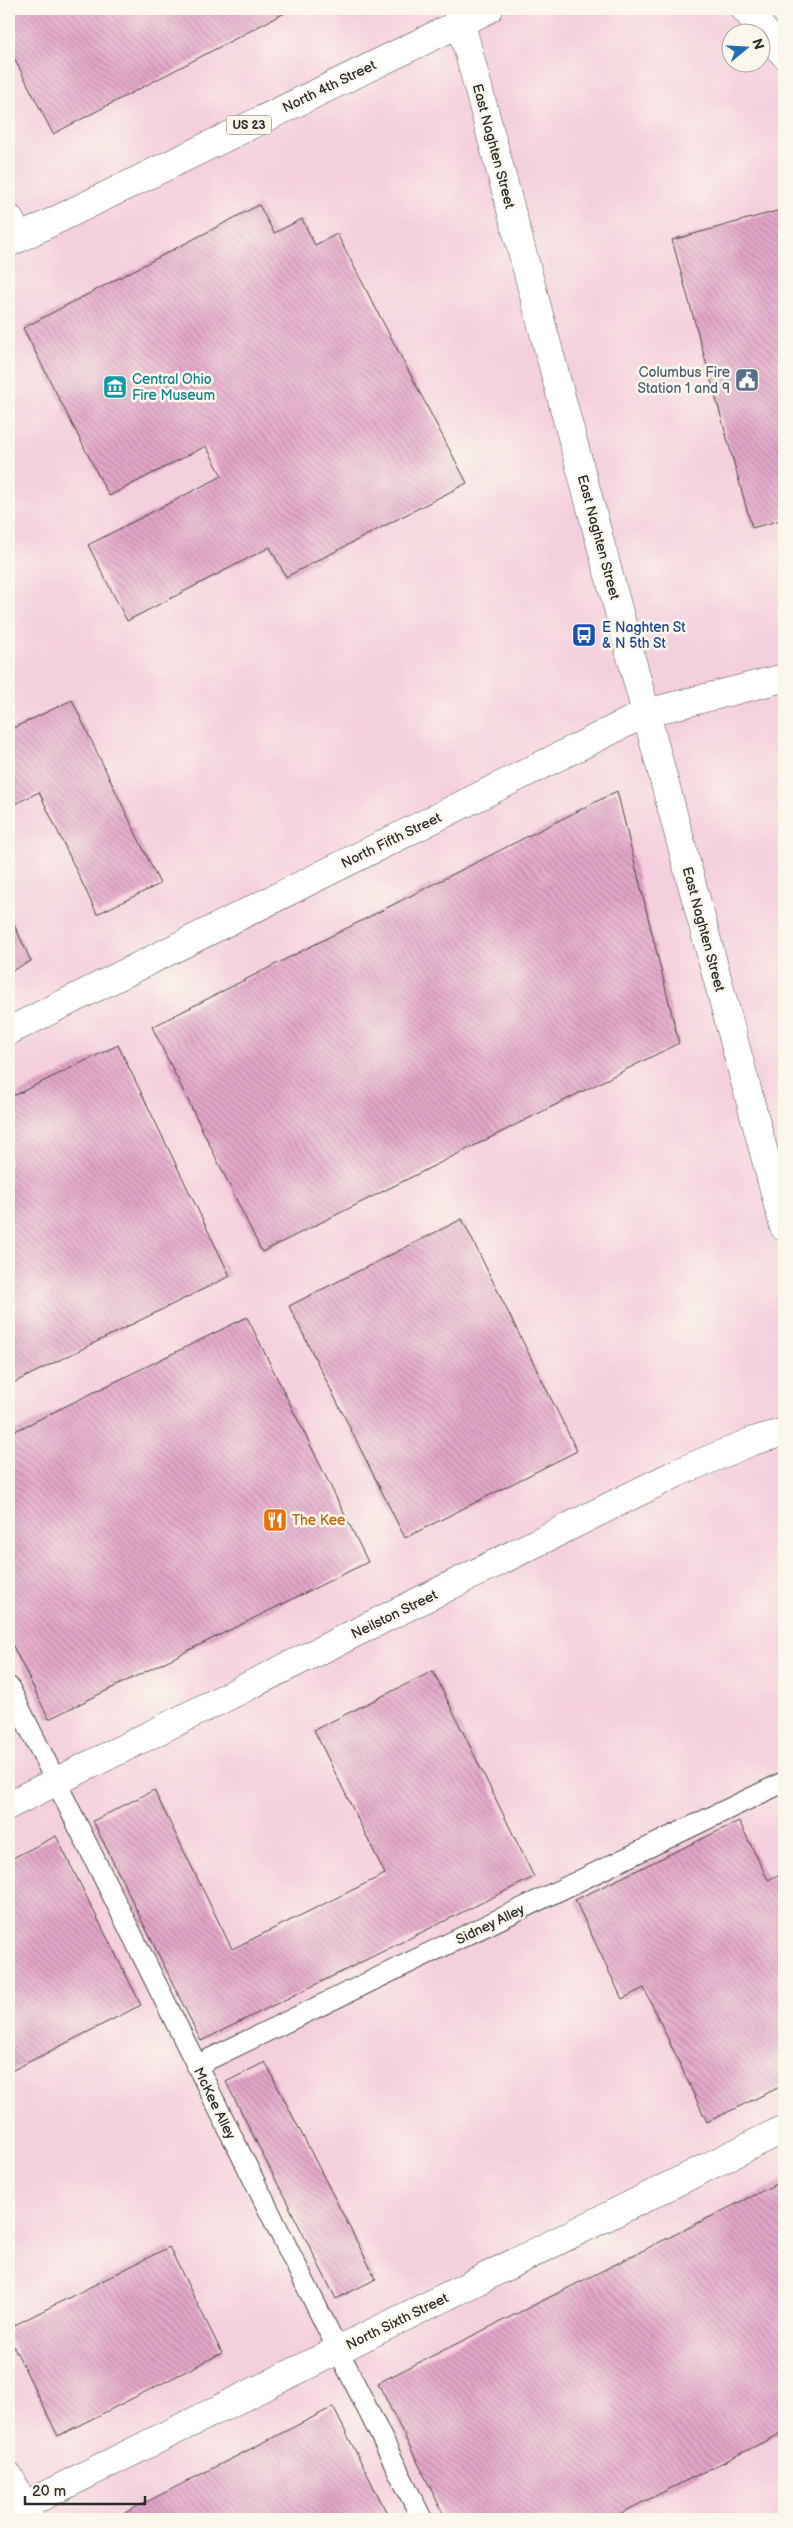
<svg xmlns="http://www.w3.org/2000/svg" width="793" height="2528" font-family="'Balsamiq Sans',sans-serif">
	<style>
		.built { fill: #f4cfdd; fill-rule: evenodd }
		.building { fill: url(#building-back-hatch) }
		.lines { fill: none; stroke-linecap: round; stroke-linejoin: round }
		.lane-casing { stroke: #494743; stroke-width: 22 }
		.street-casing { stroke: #494743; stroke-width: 29 }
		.secondary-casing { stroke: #494743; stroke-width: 29 }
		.primary-casing { stroke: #494743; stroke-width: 29 }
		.lane { stroke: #fff; stroke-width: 20 }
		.street { stroke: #fff; stroke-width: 28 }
		.secondary { stroke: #fff; stroke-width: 28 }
		.primary { stroke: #fff; stroke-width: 28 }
		.labels { text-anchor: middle; stroke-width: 5; stroke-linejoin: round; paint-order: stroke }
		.shield { fill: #fbf7ec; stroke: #696865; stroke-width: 1 }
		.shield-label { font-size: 12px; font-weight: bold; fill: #2b2b2b }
		.street-label { font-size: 14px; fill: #2b2b2b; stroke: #fbf7ec }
		.service-label { font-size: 14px; fill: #4e5e75; stroke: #fbf7ec; text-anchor: end }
		.culture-label { font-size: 14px; fill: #0d838f; stroke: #fbf7ec; text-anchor: start }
		.transit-label { font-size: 14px; fill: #164399; stroke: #fbf7ec; text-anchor: start }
		.food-label { font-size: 14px; fill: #c56008; stroke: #fbf7ec; text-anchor: start }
	</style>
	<defs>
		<pattern id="building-back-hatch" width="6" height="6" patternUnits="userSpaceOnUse" patternTransform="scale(1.25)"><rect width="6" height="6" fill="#e3a6c8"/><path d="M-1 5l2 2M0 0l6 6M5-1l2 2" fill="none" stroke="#b887a3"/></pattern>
	</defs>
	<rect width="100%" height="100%" fill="#fbf7ec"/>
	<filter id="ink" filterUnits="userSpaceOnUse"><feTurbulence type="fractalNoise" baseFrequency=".02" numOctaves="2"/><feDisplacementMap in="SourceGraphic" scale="10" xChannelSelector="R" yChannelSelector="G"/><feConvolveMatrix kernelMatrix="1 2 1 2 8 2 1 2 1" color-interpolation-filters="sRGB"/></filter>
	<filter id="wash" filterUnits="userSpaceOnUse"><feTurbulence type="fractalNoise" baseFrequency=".0096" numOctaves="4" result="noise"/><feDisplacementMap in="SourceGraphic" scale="20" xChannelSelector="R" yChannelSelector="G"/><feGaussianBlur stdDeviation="1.12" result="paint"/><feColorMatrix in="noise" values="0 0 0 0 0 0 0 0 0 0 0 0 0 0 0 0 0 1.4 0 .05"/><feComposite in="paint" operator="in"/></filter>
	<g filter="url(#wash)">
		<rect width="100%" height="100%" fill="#f6e5ce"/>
		<path class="built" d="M 9,9 L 780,9 L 784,15 L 784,2519 L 9,2519 ZM 730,32 L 760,32 L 760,62 L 730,62 Z"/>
		<g id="blocks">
			<g class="building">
				<polygon points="9,9 292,9 53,134 9,48"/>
				<polygon points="259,205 274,233 302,219 315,245 337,234 467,483 286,577 270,547 127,621 88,545 222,476 206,446 109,496 23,328"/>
				<polygon points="784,209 784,519 752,528 672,240"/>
				<polygon points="72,700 160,884 97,914 39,792 9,807 9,730"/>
				<polygon points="617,791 679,1043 262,1252 152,1027"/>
				<polygon points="9,914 31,961 9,972"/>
				<polygon points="118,1045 230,1276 9,1385 9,1098"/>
				<polygon points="462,1219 577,1451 405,1538 289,1306"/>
				<polygon points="247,1317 368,1562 49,1719 9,1638 9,1434"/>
				<polygon points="433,1671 534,1877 201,2041 93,1821 154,1790 232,1949 385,1874 314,1730"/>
				<polygon points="739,1821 768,1880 784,1872 784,2085 707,2122 644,1988 622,1999 575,1900"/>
				<polygon points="56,1836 141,2005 9,2072 9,1860"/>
				<polygon points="265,2062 376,2279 336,2299 226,2082"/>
				<polygon points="784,2180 784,2432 609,2519 446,2519 378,2383"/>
				<polygon points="169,2247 222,2353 58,2436 9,2337 9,2328"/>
				<polygon points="333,2407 390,2519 113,2519"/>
			</g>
		</g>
	</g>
	<g filter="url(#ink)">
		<use href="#blocks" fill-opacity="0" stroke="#494743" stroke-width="1"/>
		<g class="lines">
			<defs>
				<g id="lane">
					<polyline points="9,1687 422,2519"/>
					<polyline points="197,2065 784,1782"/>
				</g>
				<g id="street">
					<polyline points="9,1031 646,713 784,678"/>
					<polyline points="9,1805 677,1473 753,1441 784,1432"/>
					<polyline points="9,2513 784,2129"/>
				</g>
				<g id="secondary">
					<polyline points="457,9 784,1227"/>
					<polyline points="745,9 784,54"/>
					<polyline points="9,218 19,238"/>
					<polyline points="9,2476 30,2519"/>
				</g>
				<polyline id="primary" points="9,243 489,9"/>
			</defs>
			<use href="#lane" class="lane-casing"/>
			<use href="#street" class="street-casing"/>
			<use href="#secondary" class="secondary-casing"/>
			<use href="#primary" class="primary-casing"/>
			<use href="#lane" class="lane"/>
			<use href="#street" class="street"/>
			<use href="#secondary" class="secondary"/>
			<use href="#primary" class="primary"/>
		</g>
	</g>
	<defs>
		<symbol id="civic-square" viewBox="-11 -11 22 22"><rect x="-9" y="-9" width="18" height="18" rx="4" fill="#5c6f8a" stroke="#fbf7ec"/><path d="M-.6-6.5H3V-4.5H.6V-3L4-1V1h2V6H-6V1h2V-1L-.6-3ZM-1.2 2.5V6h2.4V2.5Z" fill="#fff"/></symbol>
		<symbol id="museum-square" viewBox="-11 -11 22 22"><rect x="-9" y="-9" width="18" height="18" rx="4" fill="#0f9aa8" stroke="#fbf7ec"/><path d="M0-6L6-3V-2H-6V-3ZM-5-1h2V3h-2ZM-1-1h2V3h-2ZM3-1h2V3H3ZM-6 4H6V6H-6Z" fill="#fff"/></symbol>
		<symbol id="bus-square" viewBox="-11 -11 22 22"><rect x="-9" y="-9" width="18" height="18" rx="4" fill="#1a4fb4" stroke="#fbf7ec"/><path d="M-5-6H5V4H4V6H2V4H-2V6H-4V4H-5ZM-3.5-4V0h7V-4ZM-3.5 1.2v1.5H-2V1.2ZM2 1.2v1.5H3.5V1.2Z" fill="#fff"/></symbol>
		<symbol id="restaurant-square" viewBox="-11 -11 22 22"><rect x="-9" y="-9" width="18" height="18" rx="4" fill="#e8710a" stroke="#fbf7ec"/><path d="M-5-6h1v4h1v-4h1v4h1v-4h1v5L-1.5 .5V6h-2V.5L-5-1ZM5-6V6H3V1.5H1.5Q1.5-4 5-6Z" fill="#fff"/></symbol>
	</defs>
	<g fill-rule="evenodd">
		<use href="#civic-square" x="733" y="366" width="28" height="28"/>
		<use href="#museum-square" x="101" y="373" width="28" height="28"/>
		<use href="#bus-square" x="570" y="621" width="28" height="28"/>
		<use href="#restaurant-square" x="261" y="1506" width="28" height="28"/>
	</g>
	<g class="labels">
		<rect class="shield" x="226.5" y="115.5" width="45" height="19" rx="4"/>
		<g class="shield-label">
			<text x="249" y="129">US 23</text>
		</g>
		<g class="street-label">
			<text transform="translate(329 86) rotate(-26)" y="5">North 4th Street</text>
			<text transform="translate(494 146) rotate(75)" y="5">East Naghten Street</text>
			<text transform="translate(599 537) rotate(75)" y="5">East Naghten Street</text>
			<text transform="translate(391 840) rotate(-26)" y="5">North Fifth Street</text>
			<text transform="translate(704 929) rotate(75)" y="5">East Naghten Street</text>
			<text transform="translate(394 1614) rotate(-26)" y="5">Neilston Street</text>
			<text transform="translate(490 1924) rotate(-26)" y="5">Sidney Alley</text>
			<text transform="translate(215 2103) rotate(64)" y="5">McKee Alley</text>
			<text transform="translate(397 2321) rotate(-26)" y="5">North Sixth Street</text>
		</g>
		<g class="service-label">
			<text x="730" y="377">Columbus Fire<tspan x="730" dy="16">Station 1 and 9</tspan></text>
		</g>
		<g class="culture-label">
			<text x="132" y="384">Central Ohio<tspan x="132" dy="16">Fire Museum</tspan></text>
		</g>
		<g class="transit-label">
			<text x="602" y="632">E Naghten St<tspan x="602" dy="16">&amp; N 5th St</tspan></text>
		</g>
		<g class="food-label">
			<text x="292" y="1525">The Kee</text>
		</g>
	</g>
	<rect width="793" height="2528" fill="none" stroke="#fbf7ec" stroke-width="30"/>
	<g transform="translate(746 48) rotate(72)"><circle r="24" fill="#fbf7ec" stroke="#a8a59f"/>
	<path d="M0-4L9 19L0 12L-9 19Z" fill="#1f6fb2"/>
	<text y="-8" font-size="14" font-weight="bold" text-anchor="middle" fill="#2b2b2b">N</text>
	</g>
	<path d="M25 2496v8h120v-8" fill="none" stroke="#2b2b2b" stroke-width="2.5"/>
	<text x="32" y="2496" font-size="15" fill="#2b2b2b" stroke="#fbf7ec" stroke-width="4" paint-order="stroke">20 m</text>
</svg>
